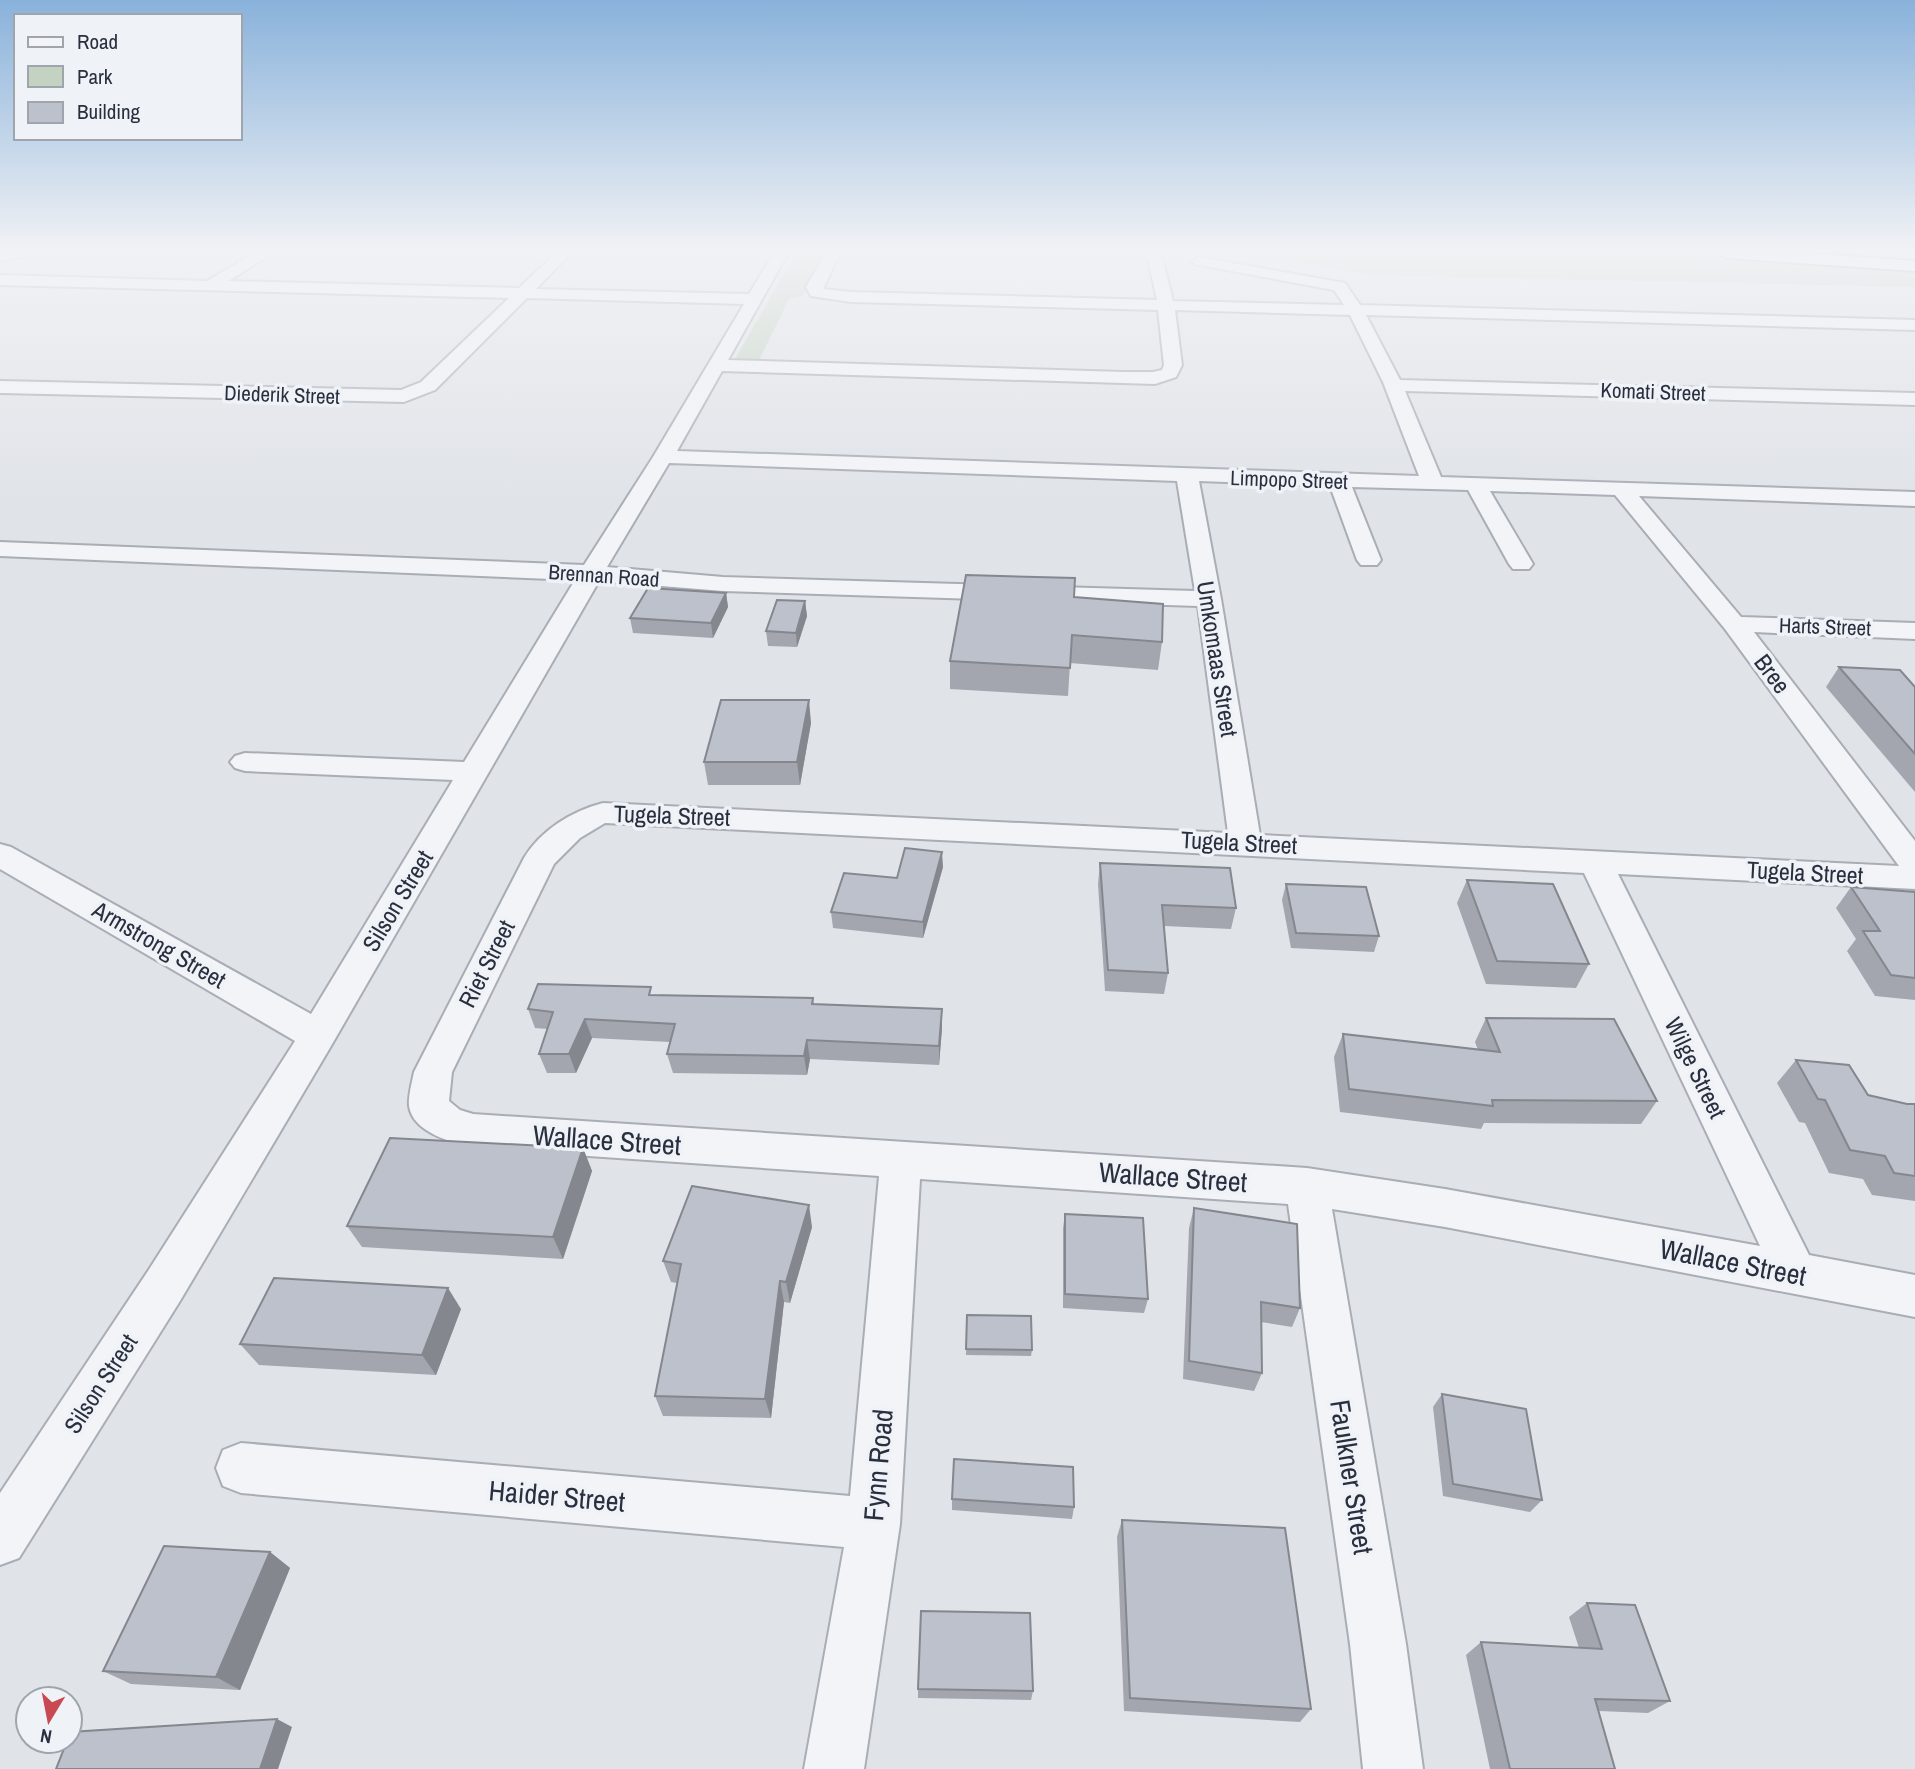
<svg xmlns="http://www.w3.org/2000/svg" width="1915" height="1769" font-family="'Archivo Narrow',sans-serif">
	<style>
		.green { fill: #c4d2c1 }
		.lines { fill: none; stroke-linecap: round; stroke-linejoin: round }
		.minor-casing { stroke: #a9adb5; stroke-width: 4 }
		.trunk-casing { stroke: #888f9e; stroke-width: 4 }
		.minor { fill: #f2f4f7; fill-rule: evenodd }
		.trunk { fill: #fff; fill-rule: evenodd }
		.wall { fill: #a3a6af }
		.shaded-wall { fill: #84878e }
		.building { fill: #bdc1cb; stroke: #84878e; stroke-width: 2 }
		.labels { text-anchor: middle; stroke-width: 7; stroke-linejoin: round; paint-order: stroke }
		.far-street-label { font-size: 21px; fill: #292f3f; stroke: #eff2f6 }
		.street-label { font-size: 24px; fill: #292f3f; stroke: #eff2f6 }
		.near-street-label { font-size: 28px; fill: #292f3f; stroke: #eff2f6 }
	</style>
	<rect width="100%" height="100%" fill="#e0e3e8"/>
	<g class="green">
		<polygon points="796,253 824,253 803,296 789,299 759,360 735,359"/>
		<polygon points="1240,253 1657,253 1915,272 1915,287 1371,275"/>
	</g>
	<g class="lines">
		<defs>
			<g id="minor">
				<polygon points="0,253 28,253 26,256 0,261"/>
				<path d="M 255,253 L 273,253 L 228,281 L 519,288 L 556,253 L 571,253 L 536,289 L 749,294 L 774,253 L 788,253 L 728,360 L 1123,372 L 1153,372 L 1162,370 L 1164,365 L 1158,310 L 851,302 L 811,296 L 806,287 L 826,253 L 840,253 L 823,289 L 851,292 L 1157,300 L 1148,259 L 1142,253 L 1159,253 L 1162,257 L 1173,301 L 1344,305 L 1334,290 L 1194,264 L 1192,261 L 1199,257 L 1345,283 L 1360,305 L 1915,320 L 1915,330 L 1366,315 L 1400,380 L 1915,393 L 1915,405 L 1405,391 L 1441,477 L 1915,492 L 1915,506 L 1639,496 L 1741,617 L 1915,623 L 1915,639 L 1754,632 L 1915,841 L 1915,889 L 1618,874 L 1809,1255 L 1915,1275 L 1915,1317 L 1445,1227 L 1332,1209 L 1406,1644 L 1423,1769 L 1363,1769 L 1350,1644 L 1288,1204 L 920,1179 L 900,1524 L 864,1769 L 804,1769 L 844,1547 L 241,1493 L 223,1486 L 216,1468 L 223,1450 L 241,1443 L 850,1496 L 879,1176 L 473,1148 C 452,1142 413,1133 409,1106 C 408,1096 412,1082 414,1072 L 524,858 C 541,830 572,811 603,803 L 1228,833 L 1198,606 L 723,591 L 599,581 L 331,1046 L 180,1301 L 19,1558 L 0,1565 L 0,1493 L 148,1271 L 295,1041 L 0,869 L 0,844 L 11,847 L 311,1014 L 453,780 L 245,771 L 235,768 L 230,762 L 235,756 L 245,753 L 464,762 L 575,580 L 0,556 L 0,542 L 584,565 L 653,457 L 744,304 L 527,298 L 435,390 L 404,402 L 0,393 L 0,381 L 401,390 L 421,382 L 509,298 L 0,285 L 0,275 L 207,281 ZM 1175,310 L 1350,315 L 1383,382 L 1419,476 L 677,451 L 722,371 L 1155,384 L 1176,377 L 1182,365 ZM 669,463 L 1177,481 L 1195,591 L 723,577 L 607,567 ZM 1199,481 L 1330,486 L 1357,560 L 1361,565 L 1377,565 L 1381,560 L 1352,487 L 1468,490 L 1509,564 L 1513,569 L 1529,569 L 1533,564 L 1490,491 L 1615,495 L 1725,629 L 1899,866 L 1260,835 L 1221,599 ZM 605,823 L 1584,873 L 1760,1246 L 1445,1189 L 1307,1168 L 473,1114 L 460,1110 L 449,1101 L 452,1072 L 554,864 L 580,838 Z"/>
			</g>
			<polygon id="trunk" points="1718,253 1801,253 1915,261 1915,271 1727,258"/>
		</defs>
		<use href="#minor" class="minor-casing"/>
		<use href="#trunk" class="trunk-casing"/>
		<use href="#minor" class="minor"/>
		<use href="#trunk" class="trunk"/>
	</g>
	<g class="wall">
		<polygon points="726,593 728,607 713,638 633,633 630,618"/>
		<polygon points="1074,597 1162,642 1158,670 1070,663 1068,696 950,689 950,661"/>
		<polygon points="805,601 807,616 797,647 768,646 766,631"/>
		<polygon points="1839,667 1915,687 1915,792 1826,687"/>
		<polygon points="811,723 800,785 708,785 704,762"/>
		<polygon points="1100,863 1236,908 1231,929 1164,926 1168,973 1164,994 1105,991 1098,884"/>
		<polygon points="943,867 923,938 833,928 831,912 897,878"/>
		<polygon points="1467,880 1589,964 1576,988 1486,984 1457,903"/>
		<polygon points="1286,884 1379,936 1374,952 1291,948 1282,900"/>
		<polygon points="1851,887 1915,892 1915,1000 1875,996 1847,951 1856,939 1836,908"/>
		<polygon points="654,995 813,998 814,1004 942,1028 939,1065 810,1059 807,1075 673,1073 667,1054 670,1042 592,1038 576,1073 547,1073 539,1054 547,1029 535,1028 528,1009"/>
		<polygon points="1486,1018 1657,1101 1641,1124 1484,1123 1481,1129 1340,1112 1334,1057 1343,1034 1478,1050 1475,1042"/>
		<polygon points="1796,1060 1868,1095 1907,1104 1915,1104 1915,1201 1872,1195 1863,1179 1829,1173 1805,1123 1799,1122 1777,1083"/>
		<polygon points="583,1148 592,1171 563,1259 362,1247 347,1226"/>
		<polygon points="1194,1208 1300,1308 1292,1327 1261,1322 1262,1373 1254,1391 1183,1379 1189,1228"/>
		<polygon points="1065,1214 1148,1299 1144,1313 1063,1308 1063,1228"/>
		<polygon points="812,1227 790,1303 784,1302 771,1418 663,1416 655,1396 677,1283 671,1282 663,1261"/>
		<polygon points="461,1309 436,1375 259,1365 240,1344"/>
		<polygon points="967,1315 1032,1350 1031,1356 966,1355"/>
		<polygon points="1442,1394 1542,1500 1530,1512 1443,1496 1433,1407"/>
		<polygon points="952,1499 1074,1507 1072,1519 952,1510"/>
		<polygon points="1122,1520 1311,1709 1300,1722 1124,1711 1117,1537"/>
		<polygon points="270,1552 290,1568 240,1690 131,1684 103,1671"/>
		<polygon points="1587,1603 1670,1701 1648,1713 1599,1711 1615,1769 1490,1769 1466,1655 1481,1642 1579,1648 1569,1617"/>
		<polygon points="918,1689 1033,1691 1031,1700 918,1698"/>
	</g>
	<g class="shaded-wall">
		<polygon points="726,593 728,607 713,638 711,623"/>
		<polygon points="805,601 807,616 797,647 796,633"/>
		<polygon points="809,700 811,723 800,785 797,762"/>
		<polygon points="942,852 943,867 923,938 923,922"/>
		<polygon points="942,1009 942,1028 939,1065 939,1046"/>
		<polygon points="585,1019 592,1038 576,1073 569,1054"/>
		<polygon points="807,1040 810,1059 807,1075 804,1056"/>
		<polygon points="583,1148 592,1171 563,1259 553,1237"/>
		<polygon points="809,1205 812,1227 790,1303 786,1282"/>
		<polygon points="780,1281 784,1302 771,1418 765,1399"/>
		<polygon points="448,1288 461,1309 436,1375 422,1355"/>
		<polygon points="270,1552 290,1568 240,1690 216,1677"/>
		<polygon points="277,1719 292,1727 278,1769 260,1769"/>
	</g>
	<g class="building">
		<polygon points="966,575 1075,578 1074,597 1163,604 1162,642 1072,635 1070,668 950,661"/>
		<polygon points="648,588 726,593 711,623 630,618"/>
		<polygon points="777,600 805,601 796,633 766,631"/>
		<polygon points="1839,667 1900,670 1915,687 1915,754"/>
		<polygon points="721,700 809,700 797,762 704,762"/>
		<polygon points="905,848 942,852 923,922 831,912 844,873 897,878"/>
		<polygon points="1100,863 1230,868 1236,908 1162,905 1168,973 1108,970"/>
		<polygon points="1467,880 1553,884 1589,964 1497,961"/>
		<polygon points="1286,884 1366,887 1379,936 1296,933"/>
		<polygon points="1851,887 1915,892 1915,978 1891,975 1863,931 1880,931"/>
		<polygon points="538,984 651,987 649,995 813,998 812,1004 942,1009 939,1046 807,1040 804,1056 667,1054 675,1024 585,1019 569,1054 539,1054 553,1012 528,1009"/>
		<polygon points="1486,1018 1614,1019 1657,1101 1492,1100 1493,1106 1349,1089 1343,1034 1500,1052"/>
		<polygon points="1796,1060 1849,1065 1868,1095 1907,1104 1915,1104 1915,1176 1894,1173 1885,1156 1850,1150 1825,1100 1818,1099"/>
		<polygon points="390,1138 583,1148 553,1237 347,1226"/>
		<polygon points="692,1186 809,1205 786,1282 780,1281 765,1399 655,1396 681,1264 663,1261"/>
		<polygon points="1194,1208 1297,1224 1300,1308 1261,1302 1262,1373 1189,1361"/>
		<polygon points="1065,1214 1143,1218 1148,1299 1065,1294"/>
		<polygon points="274,1278 448,1288 422,1355 240,1344"/>
		<polygon points="967,1315 1031,1316 1032,1350 966,1349"/>
		<polygon points="1442,1394 1526,1409 1542,1500 1453,1484"/>
		<polygon points="954,1459 1073,1467 1074,1507 952,1499"/>
		<polygon points="1122,1520 1285,1528 1311,1709 1130,1698"/>
		<polygon points="164,1546 270,1552 216,1677 103,1671"/>
		<polygon points="1587,1603 1635,1605 1670,1701 1595,1699 1615,1769 1510,1769 1481,1642 1602,1649"/>
		<polygon points="921,1611 1030,1613 1033,1691 918,1689"/>
		<polygon points="277,1719 260,1769 56,1769 67,1741 70,1741 70,1732"/>
	</g>
	<linearGradient id="sky" x2="0" y2="1"><stop stop-color="#89b2db"/><stop offset="0.5" stop-color="#f1f2f5"/><stop offset="1" stop-color="#f1f2f5" stop-opacity="0"/></linearGradient>
	<rect width="1915" height="501" fill="url(#sky)"/>
	<g class="labels">
		<g class="far-street-label">
			<text transform="translate(1653 392) rotate(2)" y="7">Komati Street</text>
			<text transform="translate(282 395) rotate(2)" y="7">Diederik Street</text>
			<text transform="translate(1289 480) rotate(2)" y="7">Limpopo Street</text>
			<text transform="translate(604 576) rotate(4)" y="7">Brennan Road</text>
			<text transform="translate(1825 627) rotate(2)" y="7">Harts Street</text>
		</g>
		<g class="street-label">
			<text transform="translate(1217 659) rotate(81)" y="8">Umkomaas Street</text>
			<text transform="translate(1772 674) rotate(53)" y="8">Bree</text>
			<text transform="translate(672 816) rotate(2)" y="8">Tugela Street</text>
			<text transform="translate(1239 843) rotate(3)" y="8">Tugela Street</text>
			<text transform="translate(1805 873) rotate(3)" y="8">Tugela Street</text>
			<text transform="translate(398 901) rotate(-59)" y="8">Silson Street</text>
			<text transform="translate(159 945) rotate(30)" y="8">Armstrong Street</text>
			<text transform="translate(487 964) rotate(-63)" y="8">Riet Street</text>
			<text transform="translate(1695 1068) rotate(64)" y="8">Wilge Street</text>
			<text transform="translate(101 1384) rotate(-57)" y="8">Silson Street</text>
		</g>
		<g class="near-street-label">
			<text transform="translate(607 1140) rotate(4)" y="10">Wallace Street</text>
			<text transform="translate(1173 1177) rotate(4)" y="10">Wallace Street</text>
			<text transform="translate(1733 1262) rotate(11)" y="10">Wallace Street</text>
			<text transform="translate(878 1465) rotate(-85)" y="10">Fynn Road</text>
			<text transform="translate(1352 1477) rotate(81)" y="10">Faulkner Street</text>
			<text transform="translate(557 1496) rotate(5)" y="10">Haider Street</text>
		</g>
	</g>
	<rect x="14" y="14" width="228" height="126" fill="#eff2f6" stroke="#a0a4ad" stroke-width="2"/>
	<rect x="28" y="37" width="35" height="10" fill="#f2f4f7" stroke="#a0a4ad" stroke-width="2"/>
	<text x="77" y="49" font-size="21" fill="#292f3f">Road</text>
	<rect x="28" y="66" width="35" height="21" fill="#c4d2c1" stroke="#a0a4ad" stroke-width="2"/>
	<text x="77" y="84" font-size="21" fill="#292f3f">Park</text>
	<rect x="28" y="102" width="35" height="21" fill="#bdc1cb" stroke="#a0a4ad" stroke-width="2"/>
	<text x="77" y="119" font-size="21" fill="#292f3f">Building</text>
	<g transform="translate(49 1720) rotate(190)"><circle r="33" fill="#eff2f6" stroke="#a0a4ad" stroke-width="2"/>
	<path d="M0-5L12 26L0 18L-12 26Z" fill="#c94952"/>
	<text y="-10" font-size="19" font-weight="bold" text-anchor="middle" fill="#292f3f">N</text>
	</g>
</svg>
